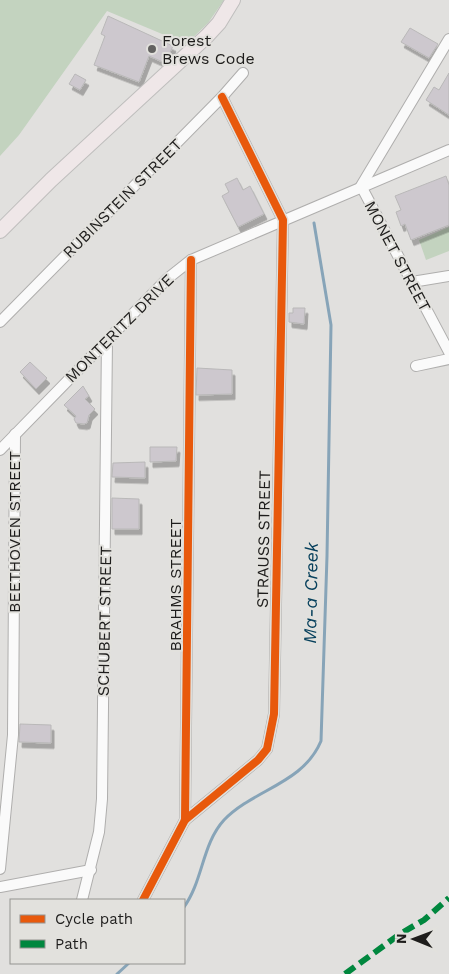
<svg xmlns="http://www.w3.org/2000/svg" width="449" height="974" font-family="'Work Sans',sans-serif">
	<style>
		.green { fill: #c3d3bf }
		.lines { fill: none; stroke-linecap: round; stroke-linejoin: round }
		.stream { stroke: #87a4b8; stroke-width: 3 }
		.building { fill: #cdc8ce; stroke: #b9b8b8; filter: url(#shadow) }
		.minor-casing { stroke: #afaead; stroke-width: 12 }
		.major-casing { stroke: #bfbebd; stroke-width: 16 }
		.minor { stroke: #fafafa; stroke-width: 10 }
		.major { stroke: #efe7e8; stroke-width: 14 }
		.quiet { stroke: #00873e; stroke-width: 6; stroke-dasharray: 12 6; stroke-linecap: butt }
		.cycleway-casing { stroke: #e2e1dd; stroke-width: 11 }
		.cycleway { stroke: #e8590c; stroke-width: 8 }
		.poi-dot { fill: #626160; stroke: #e2e1dd; stroke-width: 2 }
		.labels { text-anchor: middle; stroke-width: 4; stroke-linejoin: round; paint-order: stroke }
		.poi-label { font-size: 16px; fill: #1e1d1c; stroke: #e2e1dd; text-anchor: start }
		.street-label { font-size: 16px; fill: #1e1d1c; stroke: #e2e1dd }
		.water-label { font-size: 18px; font-style: italic; fill: #07405d; stroke: #e2e1dd }
	</style>
	<defs>
		<filter id="shadow"><feDropShadow dx="3" dy="5.5" stdDeviation="0" flood-color="#0004"/></filter>
	</defs>
	<rect width="100%" height="100%" fill="#e1e0de"/>
	<g class="green">
		<polygon points="0,0 224,0 208,23 186,44 107,11 19,135 0,156"/>
		<polygon points="449,227 449,251 426,260 419,240"/>
	</g>
	<g class="lines">
		<g class="stream">
			<path d="M 184,907 C 203,881 202,844 224,820 C 254,789 303,784 321,741 L 327,556 L 331,325 L 314,223"/>
			<polyline points="117,974 129,963"/>
		</g>
	</g>
	<g class="building">
		<polygon points="108,16 173,46 165,63 149,56 139,82 94,65 105,36 101,34"/>
		<polygon points="410,28 438,44 429,58 401,42"/>
		<polygon points="449,73 449,115 426,100 434,87 439,90"/>
		<polygon points="75,74 86,80 80,90 69,84"/>
		<polygon points="446,176 449,185 449,225 411,240 405,224 401,226 396,212 401,210 395,196"/>
		<polygon points="237,178 243,190 250,186 264,214 238,227 222,196 229,192 225,184"/>
		<polygon points="293,308 305,308 304,324 289,322 289,313 293,313"/>
		<polygon points="30,362 47,378 36,389 20,372"/>
		<polygon points="197,368 232,370 232,394 196,395"/>
		<polygon points="83,386 89,396 85,399 95,409 89,415 87,423 84,424 76,423 74,419 76,416 64,405"/>
		<polygon points="150,447 177,447 176,461 150,462"/>
		<polygon points="145,462 145,478 112,477 113,463"/>
		<polygon points="112,498 139,499 139,529 112,529"/>
		<polygon points="20,724 51,725 51,743 19,742"/>
	</g>
	<g class="lines">
		<defs>
			<g id="minor">
				<polyline points="449,39 361,186 449,352"/>
				<polyline points="412,282 449,276"/>
				<polyline points="0,322 222,97 243,73"/>
				<polyline points="416,366 449,359"/>
				<polyline points="0,450 167,279 191,260 449,150"/>
				<polyline points="185,820 258,760 267,749 274,714 283,220 222,97"/>
				<polyline points="0,869 13,735 15,434"/>
				<polyline points="0,887 91,870"/>
				<polyline points="82,900 99,832 102,799 107,340"/>
				<polyline points="143,900 185,820 191,260"/>
			</g>
			<polyline id="major" points="0,231 51,180 207,36 219,23 233,0"/>
		</defs>
		<use href="#minor" class="minor-casing"/>
		<use href="#major" class="major-casing"/>
		<use href="#minor" class="minor"/>
		<use href="#major" class="major"/>
		<polyline class="quiet" points="345,974 400,934 424,920 449,898"/>
		<defs>
			<g id="cycleway">
				<polyline points="185,820 258,760 267,749 274,714 283,220 222,97"/>
				<polyline points="143,900 185,820 191,260"/>
			</g>
		</defs>
		<use href="#cycleway" class="cycleway-casing"/>
		<use href="#cycleway" class="cycleway"/>
	</g>
	<circle class="poi-dot" cx="152" cy="49" r="5"/>
	<g class="labels">
		<g class="poi-label">
			<text x="162" y="46">Forest<tspan x="162" dy="18">Brews Code</tspan></text>
		</g>
		<g class="street-label">
			<text transform="translate(122 198) rotate(-45)" y="6">RUBINSTEIN STREET</text>
			<text transform="translate(398 256) rotate(62)" y="6">MONET STREET</text>
			<text transform="translate(119 328) rotate(-45)" y="6">MONTERITZ DRIVE</text>
			<text transform="translate(14 532) rotate(-90)" y="6">BEETHOVEN STREET</text>
			<text transform="translate(263 539) rotate(-89)" y="6">STRAUSS STREET</text>
			<text transform="translate(175 585) rotate(-90)" y="6">BRAHMS STREET</text>
			<text transform="translate(104 621) rotate(-89)" y="6">SCHUBERT STREET</text>
		</g>
		<g class="water-label">
			<text transform="translate(311 593) rotate(-89)" y="6">Ma-a Creek</text>
		</g>
	</g>
	<rect x="10" y="899" width="175" height="65" fill="#e2e1dd" stroke="#949390"/>
	<rect x="20" y="915" width="25" height="8" fill="#e8590c" stroke="#949390"/>
	<text x="55" y="924" font-size="15" fill="#1e1d1c">Cycle path</text>
	<rect x="20" y="940" width="25" height="8" fill="#00873e" stroke="#949390"/>
	<text x="55" y="949" font-size="15" fill="#1e1d1c">Path</text>
	<g transform="translate(414 939) rotate(271)" stroke="#e2e1dd" stroke-width="4" paint-order="stroke">
	<path d="M0-4L9 19L0 12L-9 19Z" fill="#1e1d1c"/>
	<text y="-8" font-size="14" font-weight="bold" text-anchor="middle" fill="#1e1d1c">N</text>
	</g>
</svg>
